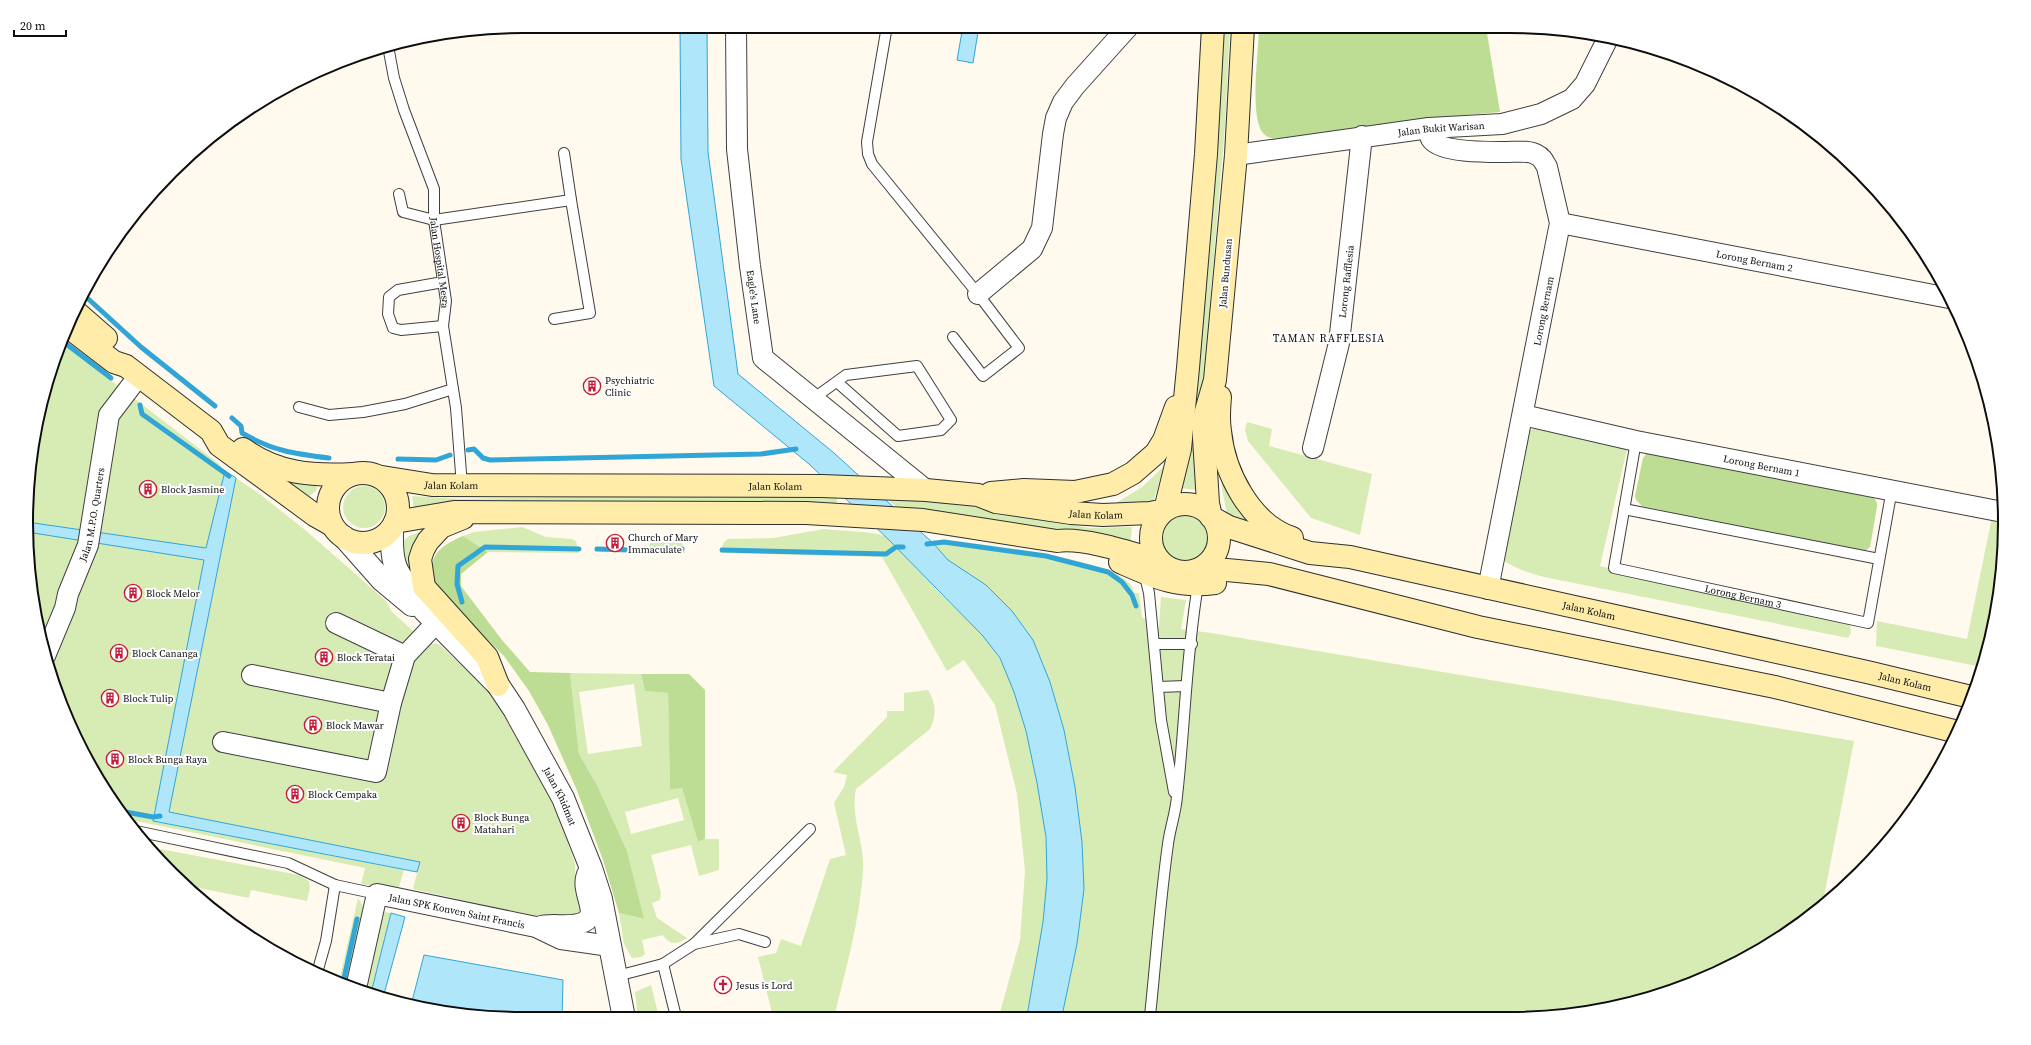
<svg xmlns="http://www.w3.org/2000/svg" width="2031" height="1045" font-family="'Source Serif 4',serif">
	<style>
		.green { fill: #d7ecb5; fill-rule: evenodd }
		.forest { fill: #bcdd93 }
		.water { fill: #afe6fa; stroke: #31a5d5 }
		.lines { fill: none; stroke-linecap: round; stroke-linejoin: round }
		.stream { stroke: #31a5d5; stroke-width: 5 }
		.service-casing { stroke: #404040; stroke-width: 12 }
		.minor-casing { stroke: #404040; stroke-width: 22 }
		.tertiary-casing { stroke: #404040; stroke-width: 24 }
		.secondary-casing { stroke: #2f2f2f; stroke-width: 24 }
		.service { stroke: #fff; stroke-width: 10 }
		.minor { stroke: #fff; stroke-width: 20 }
		.tertiary { stroke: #fff; stroke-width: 22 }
		.secondary { stroke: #ffeca8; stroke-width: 22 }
		.labels { text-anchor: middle; stroke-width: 4; stroke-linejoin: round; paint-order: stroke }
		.street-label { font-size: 10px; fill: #0d0d0d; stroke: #fff }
		.poi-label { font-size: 10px; fill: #0d0d0d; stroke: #fff; text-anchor: start }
		.neighbourhood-label { font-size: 11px; letter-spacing: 1px; fill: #0d0d0d; stroke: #fff }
		.rim { fill: none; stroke: #0d0d0d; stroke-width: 2 }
	</style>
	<rect width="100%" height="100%" fill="#fffaed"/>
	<g class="green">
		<polygon points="1225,27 1230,27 1225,126 1198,445 1203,491 1181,488 1199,352 1212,227"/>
		<polygon points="61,342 218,463 225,471 206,548 27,522 27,490 43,394"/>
		<polygon points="1247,422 1272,429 1269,446 1372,474 1360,535 1311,518 1248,441 1245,430"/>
		<path d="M 1539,427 L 1628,445 L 1600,566 L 1850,624 L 1851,633 L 1848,638 L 1549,578 C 1527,573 1511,567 1494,554 L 1524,432 Z"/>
		<polygon points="1165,465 1153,502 1113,505 1142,487"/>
		<polygon points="236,478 261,495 304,529 351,570 386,601 392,612 429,645 435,643 440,645 475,678 495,700 516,735 546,791 561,822 575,864 576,889 583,916 552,920 413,889 420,862 169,812"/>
		<polygon points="277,478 317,485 316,491 308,497"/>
		<polygon points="1221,483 1256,530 1227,515"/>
		<circle cx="364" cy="507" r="21"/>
		<polygon points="688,495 837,496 837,505 414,510 412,496 460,499"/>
		<polygon points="887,499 946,502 1090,528 1132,527 1130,549 1010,522 944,512 899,509"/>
		<circle cx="1187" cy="538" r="25"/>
		<polygon points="1992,517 2003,519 2004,555 1996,603 1989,616 1980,651 1987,653 1982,667 1876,646 1877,621 1967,639"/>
		<polygon points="522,527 546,537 571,539 576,541 579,553 488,552 463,536 474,532"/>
		<path d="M 824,529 C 838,531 872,531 884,536 C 891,538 933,587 943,596 C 962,615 986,635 1000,659 C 1029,711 1049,819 1047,879 C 1045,925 1034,971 1027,1016 L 999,1016 L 1020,940 L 1025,871 L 1017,794 L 995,705 L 964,660 L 947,671 L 882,557 L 720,553 L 724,542 L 728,539 L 773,538 Z"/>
		<path d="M 428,531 L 413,576 L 403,566 C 401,540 401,535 428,531 Z"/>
		<polygon points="27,532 204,560 153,821 404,870 398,890 361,884 365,868 127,819 110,798 64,713 43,651 27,555"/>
		<polygon points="651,539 681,540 685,553 648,553"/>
		<path d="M 942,540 C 979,544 1110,557 1131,585 C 1133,587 1133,591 1134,593 L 1139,593 L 1142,617 L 1159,627 L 1161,597 L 1186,600 L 1181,629 L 1211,633 L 1854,741 L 1823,902 L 1785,935 L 1698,981 L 1574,1015 L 1062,1016 L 1077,944 L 1082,842 L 1075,787 L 1064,730 L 1050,682 L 1033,640 L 1012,611 L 986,585 L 948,560 L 933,543 Z"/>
		<path d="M 570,673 L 641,674 L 645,691 L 668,693 L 670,790 L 682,788 L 698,842 L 705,839 L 719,839 L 719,870 L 699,876 L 691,845 L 651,855 L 661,893 L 660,900 L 652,903 L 657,918 L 687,938 C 677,945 669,945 663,935 L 642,940 L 645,954 L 641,957 L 632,958 L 624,944 L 619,913 L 643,919 L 627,851 L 597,785 L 579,754 ZM 634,684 L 642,746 L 588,754 L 579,692 ZM 678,798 L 684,820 L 631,834 L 625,812 Z"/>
		<path d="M 928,690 C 936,703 937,715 930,729 L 856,789 C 850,817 865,843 863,870 C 860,919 846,969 834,1017 L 773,1017 L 758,957 L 776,953 L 781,939 L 801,946 L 830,859 L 846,855 L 834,803 L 844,787 L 847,775 L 833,772 L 887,717 L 887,711 L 904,711 L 904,693 Z"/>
		<polygon points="149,847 299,875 309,881 310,888 307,901 251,890 249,898 184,885 171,873"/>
		<polygon points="358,898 364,908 347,984 339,981"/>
		<polygon points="385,912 391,913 371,993 363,990 380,915"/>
		<polygon points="651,985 659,1017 638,1018 635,992"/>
	</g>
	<g class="forest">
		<path d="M 1259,27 L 1486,27 L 1500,112 C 1426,118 1355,127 1282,139 C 1275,139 1268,139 1263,133 C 1249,117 1259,50 1259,27 Z"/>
		<polygon points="1647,453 1873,496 1877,503 1877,507 1870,547 1864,552 1859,553 1642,506 1636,500 1635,496 1643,458"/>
		<path d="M 463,536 L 488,552 L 461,574 L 461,586 L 502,640 L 530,672 L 570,673 L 579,754 L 597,785 L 627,851 L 644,919 L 619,913 L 603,860 L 576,788 L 548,725 L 529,691 L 504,656 L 437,590 C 425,560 435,548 463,536 Z"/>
		<polygon points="1996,603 1988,651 1987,653 1980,652 1989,616"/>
		<polygon points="641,674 689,674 705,690 705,839 698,842 682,788 670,790 668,693 645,691"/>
	</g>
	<g class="water">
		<polygon points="680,26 707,26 708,152 738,374 834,453 933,543 948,560 986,585 1012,611 1033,640 1050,682 1064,730 1075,787 1082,842 1084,889 1077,944 1062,1016 1027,1016 1043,922 1047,879 1046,837 1037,783 1026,731 1014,692 1000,658 983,636 889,540 809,464 714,386 681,159"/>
		<polygon points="963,26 979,26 973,63 957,60"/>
		<polygon points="225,471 236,478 169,812 420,862 417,872 153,821 204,560 27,532 27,522 206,548"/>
		<polygon points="391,913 405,917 383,998 371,993"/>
		<polygon points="424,955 563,980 562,1018 490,1018 411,1005"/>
	</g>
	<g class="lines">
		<g class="stream">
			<polyline points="84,295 141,347 215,406"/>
			<polyline points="61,340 111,378"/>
			<polyline points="140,405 142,414 229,476"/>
			<path d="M 232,418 L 241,426 L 242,433 C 273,451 295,454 329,458"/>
			<polyline points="468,450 474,449 483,458 490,460 761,454 796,449"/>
			<polyline points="398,459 436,460 450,455"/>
			<polyline points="927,544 944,542 1046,556 1108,572 1122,582 1132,595 1136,606"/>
			<polyline points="597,549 630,550"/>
			<polyline points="651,549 682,549"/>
			<polyline points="722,550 886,554 896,547 903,547"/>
			<polyline points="462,602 457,584 458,566 485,547 579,549"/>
			<polyline points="120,811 153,817 160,816"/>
			<polyline points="343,983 357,919"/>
		</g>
		<defs>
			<g id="service">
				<polyline points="887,26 867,142 868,154 872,164 978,294 1019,348 983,376 953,337"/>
				<path id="s1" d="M 388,46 L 394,78 L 404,110 L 434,189 L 434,220 L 446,301 L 443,326 L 456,408 L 462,486"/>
				<polyline points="399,194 403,212 434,220 571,200 564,153"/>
				<polyline points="443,282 398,290 389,297 388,314 393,328 401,330 443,326"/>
				<polyline points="554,319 590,313 571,200"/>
				<polyline points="814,398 846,375 917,366 951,420 941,430 898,436 837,382"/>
				<polyline points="299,407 329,415 363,412 405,404 453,389"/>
				<path id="s2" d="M 1636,441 L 1614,568 L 1868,623 L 1892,489"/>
				<polyline points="1624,509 1879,559"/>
				<polyline points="1144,572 1149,593 1161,720 1174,792"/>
				<polyline points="1154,644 1192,644"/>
				<polyline points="1158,687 1186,686"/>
				<polyline points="136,831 288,863 335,885"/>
				<polyline points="694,944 810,829"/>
				<polyline points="663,964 694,944 739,934 765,942"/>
				<polyline points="317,973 326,941 335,885 377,894"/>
				<polyline points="617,976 663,964 676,1017"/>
				<path d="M 1150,1016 C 1156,959 1160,901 1168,844 C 1170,828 1176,812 1177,796 C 1185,726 1186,655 1198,585"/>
			</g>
			<g id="minor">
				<path id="s3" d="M 736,26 L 737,149 L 750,266 L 763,358 L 926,490"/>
				<path d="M 1429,128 C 1429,132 1429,137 1432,140 C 1443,153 1489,152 1507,152 C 1515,152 1530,150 1537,155 C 1542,157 1544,162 1547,167 L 1560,223 L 1488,589"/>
				<path id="s4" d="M 1236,155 L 1429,128 L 1502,124 L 1541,114 L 1572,99 L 1585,84 L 1608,38"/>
				<path id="s5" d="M 1560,223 L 1949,298"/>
				<polyline points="978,294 1032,249 1042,228 1053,134 1056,118 1063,102 1075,86 1128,27"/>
				<path id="s6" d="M 1523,415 L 1636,441 L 2003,512"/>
				<path id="s7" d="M 1313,448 L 1339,343 L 1362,136"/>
				<polyline points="336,623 405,656"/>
				<path id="s8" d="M 45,656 L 65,608 L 68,594 L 88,545 L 109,415 L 138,377"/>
				<polyline points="252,675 391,703"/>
				<polyline points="223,742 376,772 391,703 405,656 436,623"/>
				<path d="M 538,927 C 553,922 570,929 584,922 C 603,912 574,887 591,868"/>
				<path id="s9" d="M 356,988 L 377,894 L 536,927 L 561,939 L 610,946"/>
			</g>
			<g id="tertiary">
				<path id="s10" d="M 392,528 C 392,542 391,559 398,572 C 406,587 417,592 424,610 L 498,685 L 514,709 L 563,798 L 591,868 L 601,899 L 624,1018"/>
				<polyline points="344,537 382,580 412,605"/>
			</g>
			<g id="secondary">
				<path id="s11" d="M 1243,27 L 1236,155 L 1215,380 L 1204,418 L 1204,438 L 1208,503 L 1211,517 L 1229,527 L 1310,553 L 1350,557 L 1867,672 L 1971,697"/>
				<polyline points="75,311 106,338"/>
				<polyline points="67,326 114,362 126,366 211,431 219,445 316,516 332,525"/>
				<path d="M 1220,397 C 1219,408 1218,419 1220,431 C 1224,472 1250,524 1292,538"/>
				<path d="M 243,449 C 278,474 312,476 353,474"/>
				<circle cx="363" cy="508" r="35"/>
				<path id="s12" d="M 382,477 L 432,485 L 822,486 L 926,490 L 978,495 L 996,502 L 1071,513 L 1103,515 L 1150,513 L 1165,510 L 1180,449 L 1188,368 L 1206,154 L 1213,27"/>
				<polyline points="991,493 1024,490 1075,492 1113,484 1133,473 1156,453 1164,440 1176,407"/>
				<circle cx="1185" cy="538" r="34"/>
				<polyline points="463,518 441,527 428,541 423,550 420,559 424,587 487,657 498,685"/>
				<path d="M 395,522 L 454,512 L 806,513 L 923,520 L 1057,541 C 1084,537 1131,553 1159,561"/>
				<path d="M 1120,562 C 1154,577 1176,588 1215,583"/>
				<polyline points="1195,571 1227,570 1269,574 1478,627 1775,687 1958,732"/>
			</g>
		</defs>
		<use href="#service" class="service-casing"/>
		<use href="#minor" class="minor-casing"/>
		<use href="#tertiary" class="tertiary-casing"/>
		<use href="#secondary" class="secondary-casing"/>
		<use href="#service" class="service"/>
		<use href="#minor" class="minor"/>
		<use href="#tertiary" class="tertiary"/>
		<use href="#secondary" class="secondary"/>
	</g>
	<defs>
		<symbol id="building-ring" viewBox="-11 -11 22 22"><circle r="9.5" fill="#fff" stroke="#c51d37" stroke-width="1.5"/><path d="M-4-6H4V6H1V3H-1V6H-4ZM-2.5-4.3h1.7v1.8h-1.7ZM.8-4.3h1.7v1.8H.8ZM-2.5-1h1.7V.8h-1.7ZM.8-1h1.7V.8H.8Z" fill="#c51d37"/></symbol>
		<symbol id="church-ring" viewBox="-11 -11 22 22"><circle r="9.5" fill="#fff" stroke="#c51d37" stroke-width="1.5"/><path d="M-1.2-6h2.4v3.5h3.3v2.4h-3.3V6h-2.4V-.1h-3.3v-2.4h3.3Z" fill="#c51d37"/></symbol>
	</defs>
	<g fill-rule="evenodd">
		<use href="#building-ring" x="582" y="376" width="20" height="20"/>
		<use href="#building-ring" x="138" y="479" width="20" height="20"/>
		<use href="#building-ring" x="605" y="533" width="20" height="20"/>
		<use href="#building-ring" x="123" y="583" width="20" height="20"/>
		<use href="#building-ring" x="109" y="643" width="20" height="20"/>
		<use href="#building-ring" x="314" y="647" width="20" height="20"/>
		<use href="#building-ring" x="100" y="688" width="20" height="20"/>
		<use href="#building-ring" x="303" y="715" width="20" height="20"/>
		<use href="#building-ring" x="105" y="749" width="20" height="20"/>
		<use href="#building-ring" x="285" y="784" width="20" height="20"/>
		<use href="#building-ring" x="451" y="813" width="20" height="20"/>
		<use href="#church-ring" x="713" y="975" width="20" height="20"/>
	</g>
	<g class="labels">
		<g class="street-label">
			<text dy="4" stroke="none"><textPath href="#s4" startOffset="207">Jalan Bukit Warisan</textPath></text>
			<text dy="4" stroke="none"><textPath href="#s5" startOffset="198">Lorong Bernam 2</textPath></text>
			<text dy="4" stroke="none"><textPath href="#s1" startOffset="225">Jalan Hospital Mesra</textPath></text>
			<text transform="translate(1225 273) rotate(-85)" y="4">Jalan Bundusan</text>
			<text dy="4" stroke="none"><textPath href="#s7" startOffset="170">Lorong Rafflesia</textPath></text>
			<text dy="4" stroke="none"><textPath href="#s3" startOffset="272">Eagle's Lane</textPath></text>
			<text transform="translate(1543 311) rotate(-79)" y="4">Lorong Bernam</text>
			<text dy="4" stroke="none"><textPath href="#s6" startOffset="244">Lorong Bernam 1</textPath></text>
			<text dy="4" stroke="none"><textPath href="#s12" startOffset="70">Jalan Kolam</textPath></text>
			<text dy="4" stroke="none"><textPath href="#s12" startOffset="394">Jalan Kolam</textPath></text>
			<text dy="4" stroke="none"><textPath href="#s12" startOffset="717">Jalan Kolam</textPath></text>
			<text dy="4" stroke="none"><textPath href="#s8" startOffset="150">Jalan M.P.O. Quarters</textPath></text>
			<text dy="4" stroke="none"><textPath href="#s2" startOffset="261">Lorong Bernam 3</textPath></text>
			<text dy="4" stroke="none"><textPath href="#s11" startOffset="884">Jalan Kolam</textPath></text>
			<text dy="4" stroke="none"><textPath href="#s11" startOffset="1208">Jalan Kolam</textPath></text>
			<text dy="4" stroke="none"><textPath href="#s10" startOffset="324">Jalan Khidmat</textPath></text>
			<text dy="4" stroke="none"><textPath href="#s9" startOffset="178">Jalan SPK Konven Saint Francis</textPath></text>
		</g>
		<g class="poi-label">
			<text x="605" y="384">Psychiatric<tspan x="605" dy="12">Clinic</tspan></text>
			<text x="161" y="493">Block Jasmine</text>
			<text x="628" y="541">Church of Mary<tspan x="628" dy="12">Immaculate</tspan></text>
			<text x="146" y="597">Block Melor</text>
			<text x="132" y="657">Block Cananga</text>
			<text x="337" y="661">Block Teratai</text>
			<text x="123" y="702">Block Tulip</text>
			<text x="326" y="729">Block Mawar</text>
			<text x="128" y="763">Block Bunga Raya</text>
			<text x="308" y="798">Block Cempaka</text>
			<text x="474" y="821">Block Bunga<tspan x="474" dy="12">Matahari</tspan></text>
			<text x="736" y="989">Jesus is Lord</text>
		</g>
		<g class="neighbourhood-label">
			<text x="1329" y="342">TAMAN RAFFLESIA</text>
		</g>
	</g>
	<path d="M0 0H2031V1045H0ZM522 33H1509A489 489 0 0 1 1998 522V523A489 489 0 0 1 1509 1012H522A489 489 0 0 1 33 523V522A489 489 0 0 1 522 33Z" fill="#fff" fill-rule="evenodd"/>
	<path class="rim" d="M522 33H1509A489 489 0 0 1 1998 522V523A489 489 0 0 1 1509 1012H522A489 489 0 0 1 33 523V522A489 489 0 0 1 522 33Z"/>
	<path d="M14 30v6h52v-6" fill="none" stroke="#0d0d0d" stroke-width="2"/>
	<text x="20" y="30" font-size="12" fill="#0d0d0d" stroke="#ffffff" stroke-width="3" paint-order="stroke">20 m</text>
</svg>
